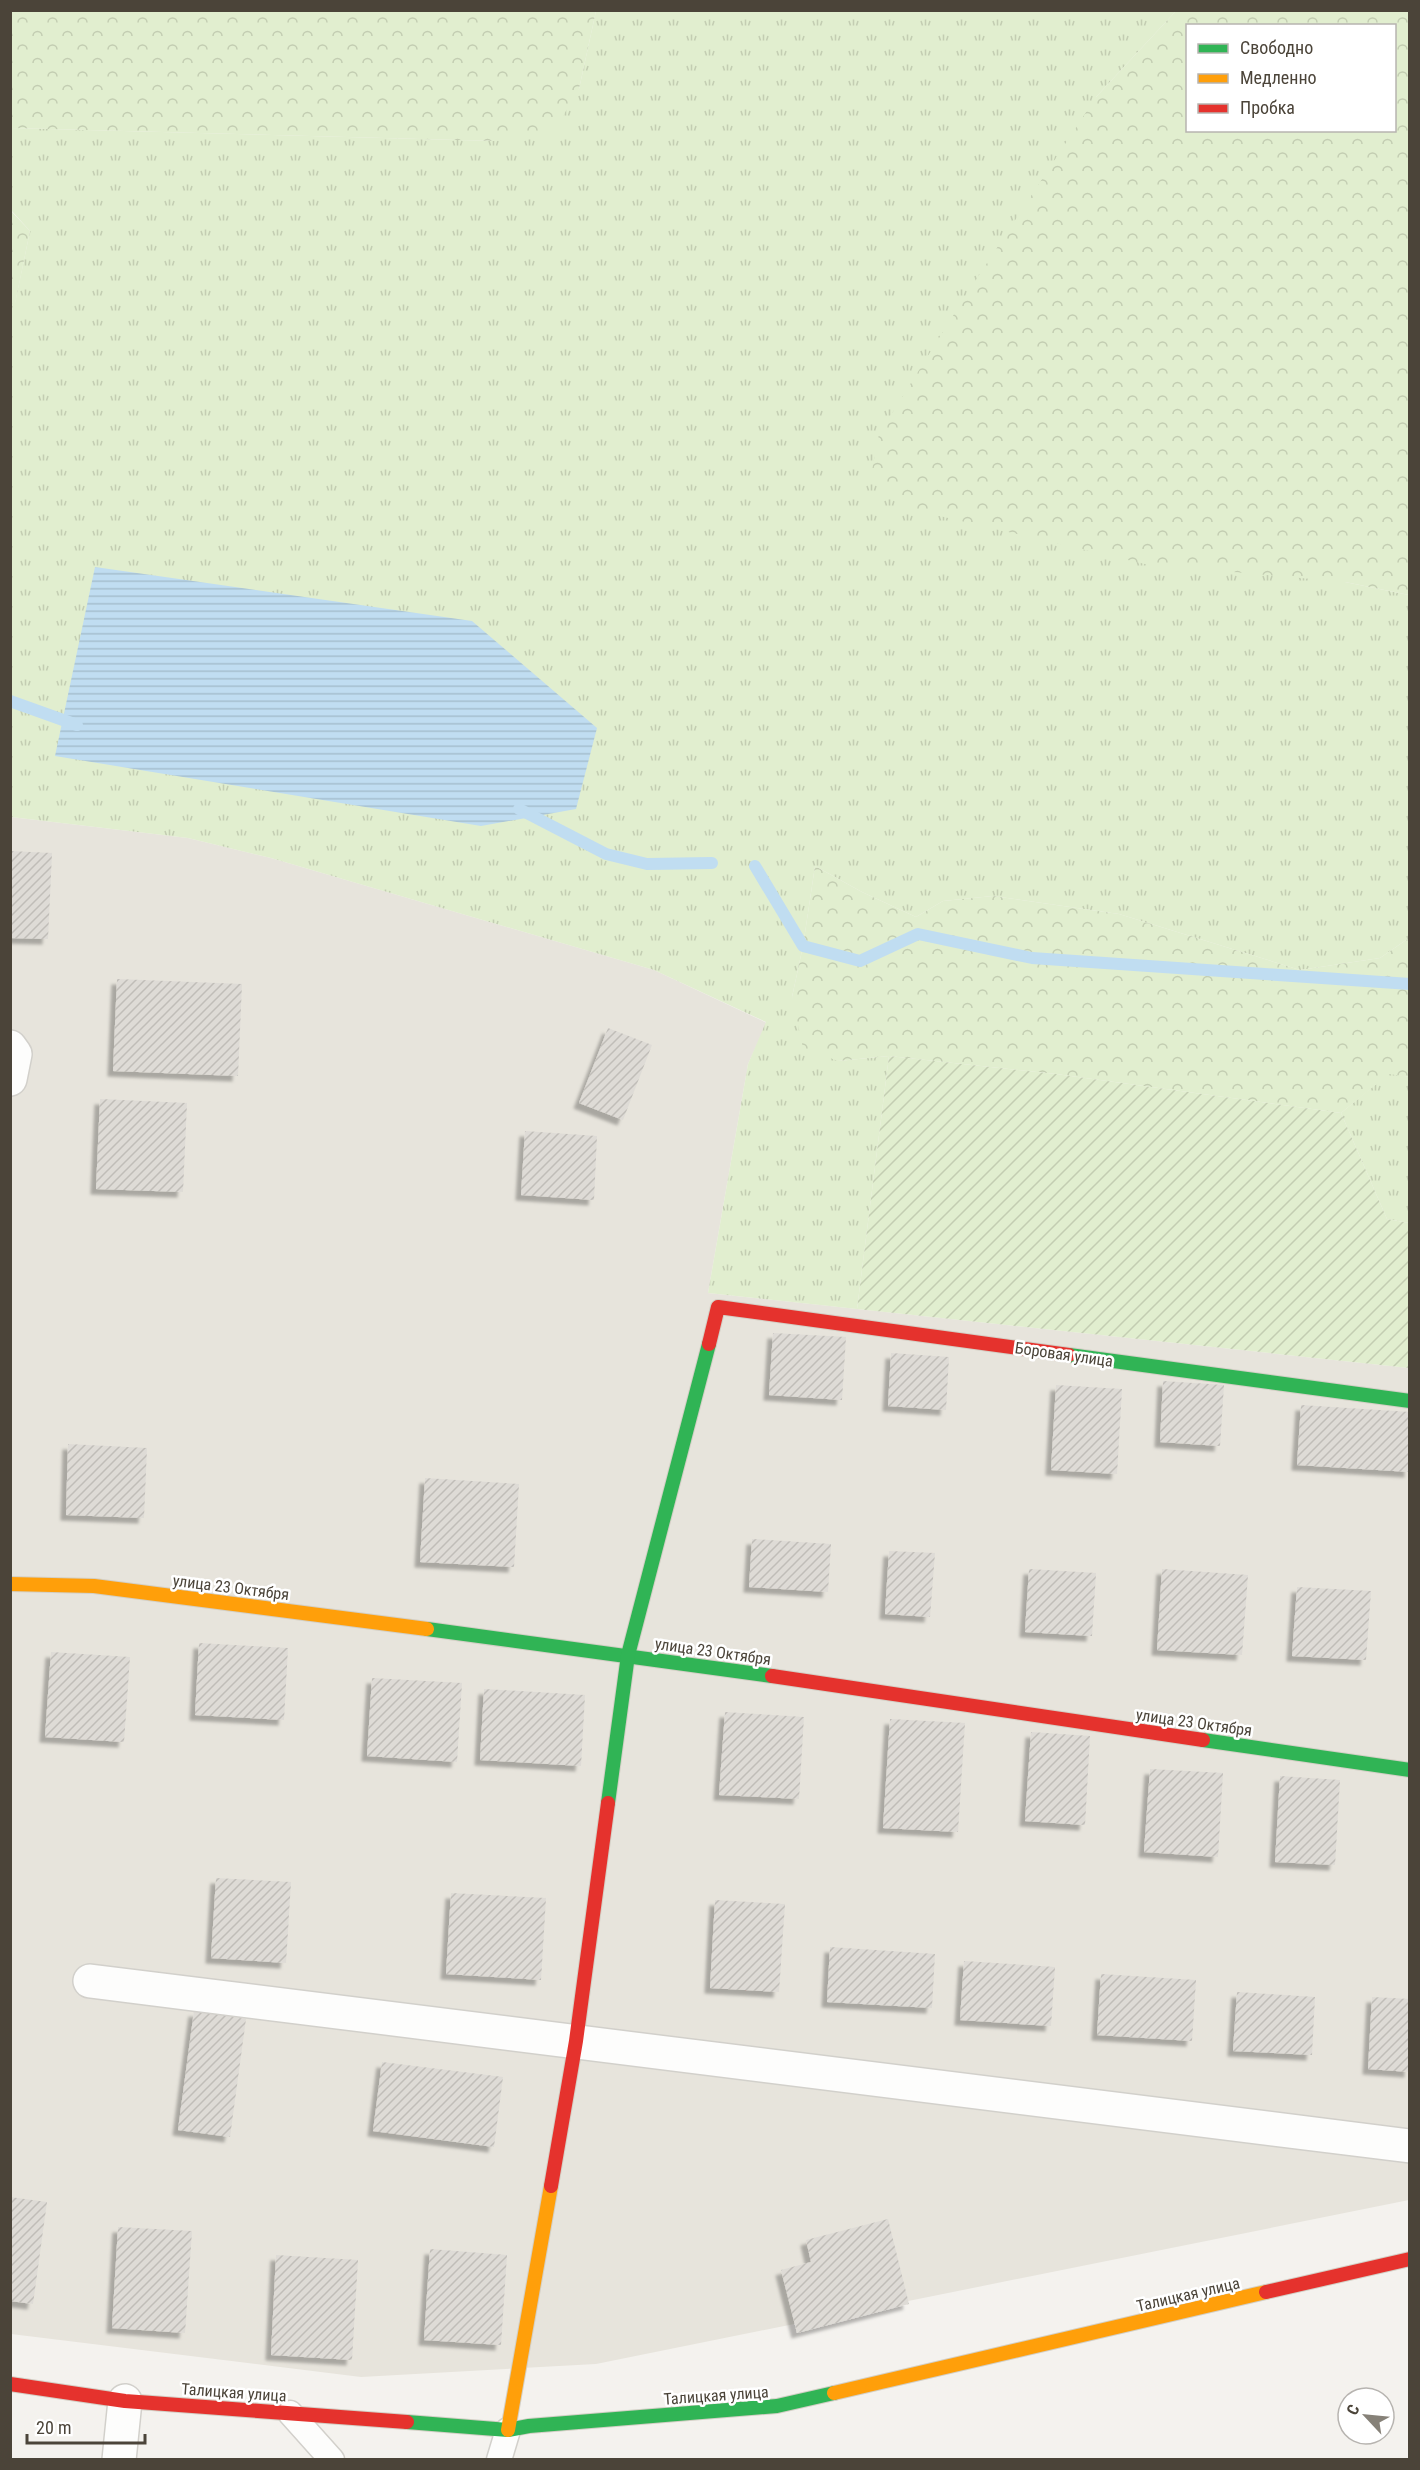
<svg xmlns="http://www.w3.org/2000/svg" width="1420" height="2470" font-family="'Roboto Condensed',sans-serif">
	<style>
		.residential { fill: #e7e4dc }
		.grass { fill: url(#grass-tufts) }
		.forest { fill: url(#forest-crowns); fill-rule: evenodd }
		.garden { fill: url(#garden-furrows) }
		.water { fill: url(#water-rules) }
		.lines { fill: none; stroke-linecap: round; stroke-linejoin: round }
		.stream { stroke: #c0ddf1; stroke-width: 12 }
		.building { fill: url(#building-hatch); filter: url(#shadow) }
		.lane-casing { stroke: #d2d0cb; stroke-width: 27 }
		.street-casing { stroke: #d2d0cb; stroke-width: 36 }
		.fast-casing { stroke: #d3cfc5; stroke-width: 16 }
		.slow-casing { stroke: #d3cfc5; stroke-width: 16 }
		.jam-casing { stroke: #d3cfc5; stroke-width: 16 }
		.lane { stroke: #fdfdfc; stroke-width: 24 }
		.street { stroke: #fdfdfc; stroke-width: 33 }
		.fast { stroke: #30b455; stroke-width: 14 }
		.slow { stroke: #ff9f0a; stroke-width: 14 }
		.jam { stroke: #e5322d; stroke-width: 14 }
		.labels { text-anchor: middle; stroke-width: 5; stroke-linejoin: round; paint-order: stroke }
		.street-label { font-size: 16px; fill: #4b4439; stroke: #fff }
	</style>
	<defs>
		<pattern id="grass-tufts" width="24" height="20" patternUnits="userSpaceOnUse" patternTransform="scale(1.5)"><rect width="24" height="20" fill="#e1eecf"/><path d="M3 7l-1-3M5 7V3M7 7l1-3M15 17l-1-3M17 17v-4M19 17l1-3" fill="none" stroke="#c3cdb2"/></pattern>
		<pattern id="forest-crowns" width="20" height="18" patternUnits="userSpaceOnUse" patternTransform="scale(1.5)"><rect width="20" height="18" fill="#e1eecf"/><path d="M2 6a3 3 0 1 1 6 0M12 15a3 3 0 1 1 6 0" fill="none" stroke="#c3cdb2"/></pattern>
		<pattern id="garden-furrows" width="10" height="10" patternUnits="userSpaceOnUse" patternTransform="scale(1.5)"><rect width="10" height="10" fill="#e1eecf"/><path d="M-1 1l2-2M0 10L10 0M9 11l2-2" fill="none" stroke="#c3cdb2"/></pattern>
		<pattern id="water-rules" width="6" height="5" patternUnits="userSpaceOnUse" patternTransform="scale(1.5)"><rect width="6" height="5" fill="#c0ddf1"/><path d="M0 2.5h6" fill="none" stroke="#a6bfcf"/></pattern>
		<pattern id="building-hatch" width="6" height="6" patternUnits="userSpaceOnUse" patternTransform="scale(1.5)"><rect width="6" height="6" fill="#dedbd6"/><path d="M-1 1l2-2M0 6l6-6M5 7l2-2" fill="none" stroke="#c0bdb8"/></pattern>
		<filter id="shadow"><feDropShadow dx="-5.5" dy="5.5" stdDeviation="1.5" flood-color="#0004"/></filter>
	</defs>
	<rect width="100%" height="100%" fill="#f4f2ee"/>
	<polygon class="residential" points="11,817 188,838 271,858 654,970 767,1023 748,1064 708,1293 1409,1368 1409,2200 596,2364 361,2377 11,2334"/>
	<g class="grass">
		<polygon points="596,11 1176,11 1096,97 1345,582 1409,595 1409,938 1380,958 1300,970 1119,914 993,896 943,901 916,917 862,892 815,866 803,946 792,997 838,1061 889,1056 857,1309 708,1293 748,1064 766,1022 654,970 271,858 188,838 11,817 10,304 15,303 30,231 11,210 11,128 495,141 579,89"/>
		<polygon points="1389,1073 1409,1077 1409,1223 1387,1219 1341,1113"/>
	</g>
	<g class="forest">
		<polygon points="11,10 596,10 596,11 579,89 554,131 495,141 11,128"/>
		<path d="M 1176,11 L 1409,11 L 1409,595 L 1345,582 L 1145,564 L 901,507 L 870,480 L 879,434 L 966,295 L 1096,97 ZM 1188,26 L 1394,26 L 1394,130 L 1188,130 Z"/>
		<polygon points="10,210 30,231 15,304 11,304"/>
		<polygon points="815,866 862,892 916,917 943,901 993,896 1119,914 1300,970 1380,958 1409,938 1409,1077 1389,1074 1341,1113 1056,1074 889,1056 838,1061 803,1048 792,997 803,946"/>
	</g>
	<polygon class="garden" points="889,1056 1056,1074 1341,1113 1387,1219 1409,1223 1409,1368 857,1309"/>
	<polygon class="water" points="95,567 472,621 597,728 576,809 481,826 55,756"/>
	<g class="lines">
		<g class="stream">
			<polyline points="10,701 77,725"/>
			<polyline points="519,809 606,854 647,864 712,863"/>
			<polyline points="755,866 803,946 860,961 918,934 1032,958 1410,984"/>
		</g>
	</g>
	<g class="building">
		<polygon points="10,851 52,853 48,939 10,938"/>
		<polygon points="117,979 242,984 238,1076 113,1071"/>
		<polygon points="608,1028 652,1045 623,1120 579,1103"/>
		<polygon points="100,1099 187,1103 183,1192 96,1189"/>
		<polygon points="525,1131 597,1136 594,1200 521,1195"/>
		<polygon points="773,1333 846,1337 842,1400 769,1395"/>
		<polygon points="891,1353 949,1357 946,1410 888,1406"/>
		<polygon points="1163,1381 1224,1385 1220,1446 1160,1442"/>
		<polygon points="1056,1385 1122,1389 1117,1474 1051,1470"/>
		<polygon points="1301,1405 1410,1412 1410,1472 1297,1465"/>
		<polygon points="68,1444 147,1448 144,1518 66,1515"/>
		<polygon points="425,1478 519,1484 514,1567 420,1562"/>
		<polygon points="752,1539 831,1544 828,1592 749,1587"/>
		<polygon points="889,1551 935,1553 930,1617 885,1614"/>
		<polygon points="1029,1569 1096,1573 1092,1636 1025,1632"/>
		<polygon points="1162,1569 1248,1575 1242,1655 1157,1650"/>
		<polygon points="1297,1587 1371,1591 1366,1660 1292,1656"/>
		<polygon points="199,1643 288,1648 284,1720 195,1715"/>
		<polygon points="51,1652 130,1657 124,1742 45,1737"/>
		<polygon points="372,1678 462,1683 457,1762 367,1756"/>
		<polygon points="484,1689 585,1695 581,1766 480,1760"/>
		<polygon points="725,1712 804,1717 799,1799 719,1795"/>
		<polygon points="890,1719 965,1723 958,1832 883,1828"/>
		<polygon points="1031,1732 1090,1736 1085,1825 1025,1821"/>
		<polygon points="1150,1769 1223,1773 1218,1857 1144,1852"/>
		<polygon points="1280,1776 1340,1780 1335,1865 1275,1862"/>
		<polygon points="216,1878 291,1882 286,1963 211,1958"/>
		<polygon points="451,1893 546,1898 541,1980 446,1974"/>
		<polygon points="715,1900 785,1904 779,1992 710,1988"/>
		<polygon points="830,1947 935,1954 932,2008 827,2002"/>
		<polygon points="964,1961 1055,1967 1051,2026 960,2020"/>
		<polygon points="1101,1974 1196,1980 1192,2041 1097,2035"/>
		<polygon points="1237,1992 1315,1997 1312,2055 1233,2051"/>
		<polygon points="1372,1997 1410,1999 1410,2072 1368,2069"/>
		<polygon points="194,2011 246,2019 230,2137 178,2130"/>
		<polygon points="382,2062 503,2077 494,2147 373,2131"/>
		<polygon points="10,2197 47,2202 33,2304 10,2301"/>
		<polygon points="888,2219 909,2304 797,2333 781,2270 811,2262 806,2240"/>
		<polygon points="118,2227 192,2231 185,2333 112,2328"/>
		<polygon points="430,2249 507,2255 501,2345 424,2340"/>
		<polygon points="276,2255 358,2260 352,2360 271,2355"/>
	</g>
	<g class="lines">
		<defs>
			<g id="lane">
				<polyline points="290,2413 332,2460"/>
				<polyline points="499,2460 508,2430"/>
			</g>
			<g id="street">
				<polyline points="10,1047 15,1054 10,1079"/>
				<polyline points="90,1981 1410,2146"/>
				<polyline points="119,2460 125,2401"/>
			</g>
			<g id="fast">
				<polyline points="1069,1355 1410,1401"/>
				<polyline points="427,1629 772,1676"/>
				<polyline points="1203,1740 1410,1770"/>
				<polyline points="608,1803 628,1655 709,1344"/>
				<polyline points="407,2422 508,2430 529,2426 777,2406 834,2393"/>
			</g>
			<g id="slow">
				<polyline points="10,1584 94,1586 427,1629"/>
				<polyline points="834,2393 1266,2292"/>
				<polyline points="508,2430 551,2186"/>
			</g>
			<g id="jam">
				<polyline points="709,1344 718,1307 1069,1355"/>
				<polyline points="772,1676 1203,1740"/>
				<polyline points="551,2186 576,2041 608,1803"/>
				<polyline points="1266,2292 1410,2259"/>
				<polyline points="10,2384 125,2401 407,2422"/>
			</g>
		</defs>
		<use href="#lane" class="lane-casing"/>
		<use href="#street" class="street-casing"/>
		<use href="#fast" class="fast-casing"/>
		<use href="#slow" class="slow-casing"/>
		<use href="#jam" class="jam-casing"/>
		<use href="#lane" class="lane"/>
		<use href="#street" class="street"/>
		<use href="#fast" class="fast"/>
		<use href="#slow" class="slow"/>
		<use href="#jam" class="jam"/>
	</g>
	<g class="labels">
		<g class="street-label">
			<text transform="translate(1064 1354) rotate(8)" y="6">Боровая улица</text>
			<text transform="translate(231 1587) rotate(7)" y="6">улица 23 Октября</text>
			<text transform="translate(713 1651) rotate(8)" y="6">улица 23 Октября</text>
			<text transform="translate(1194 1722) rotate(8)" y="6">улица 23 Октября</text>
			<text transform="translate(1188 2294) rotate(-13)" y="6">Талицкая улица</text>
			<text transform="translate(234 2392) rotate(4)" y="6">Талицкая улица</text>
			<text transform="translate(716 2395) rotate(-4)" y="6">Талицкая улица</text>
		</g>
	</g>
	<rect width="1420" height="2470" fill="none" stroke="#4b4439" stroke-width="24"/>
	<rect x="1186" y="24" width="210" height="108" fill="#ffffff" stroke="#b7b4b0" stroke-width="1.5"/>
	<rect x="1198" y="44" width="30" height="9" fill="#30b455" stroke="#b7b4b0" stroke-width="1.5"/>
	<text x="1240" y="54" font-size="18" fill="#4b4439">Свободно</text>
	<rect x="1198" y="74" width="30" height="9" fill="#ff9f0a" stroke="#b7b4b0" stroke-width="1.5"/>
	<text x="1240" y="84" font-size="18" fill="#4b4439">Медленно</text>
	<rect x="1198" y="104" width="30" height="9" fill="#e5322d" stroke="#b7b4b0" stroke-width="1.5"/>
	<text x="1240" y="114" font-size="18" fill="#4b4439">Пробка</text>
	<g transform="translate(1366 2416) rotate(296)"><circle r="28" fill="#ffffff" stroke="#b7b4b0" stroke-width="1.5"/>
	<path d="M0-4.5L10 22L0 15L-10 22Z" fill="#868178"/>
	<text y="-9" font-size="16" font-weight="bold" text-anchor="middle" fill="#4b4439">С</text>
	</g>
	<path d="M27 2434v9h118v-9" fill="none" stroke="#4b4439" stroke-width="3"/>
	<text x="36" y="2434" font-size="18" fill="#4b4439" stroke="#ffffff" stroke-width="4.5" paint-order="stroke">20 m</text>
</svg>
